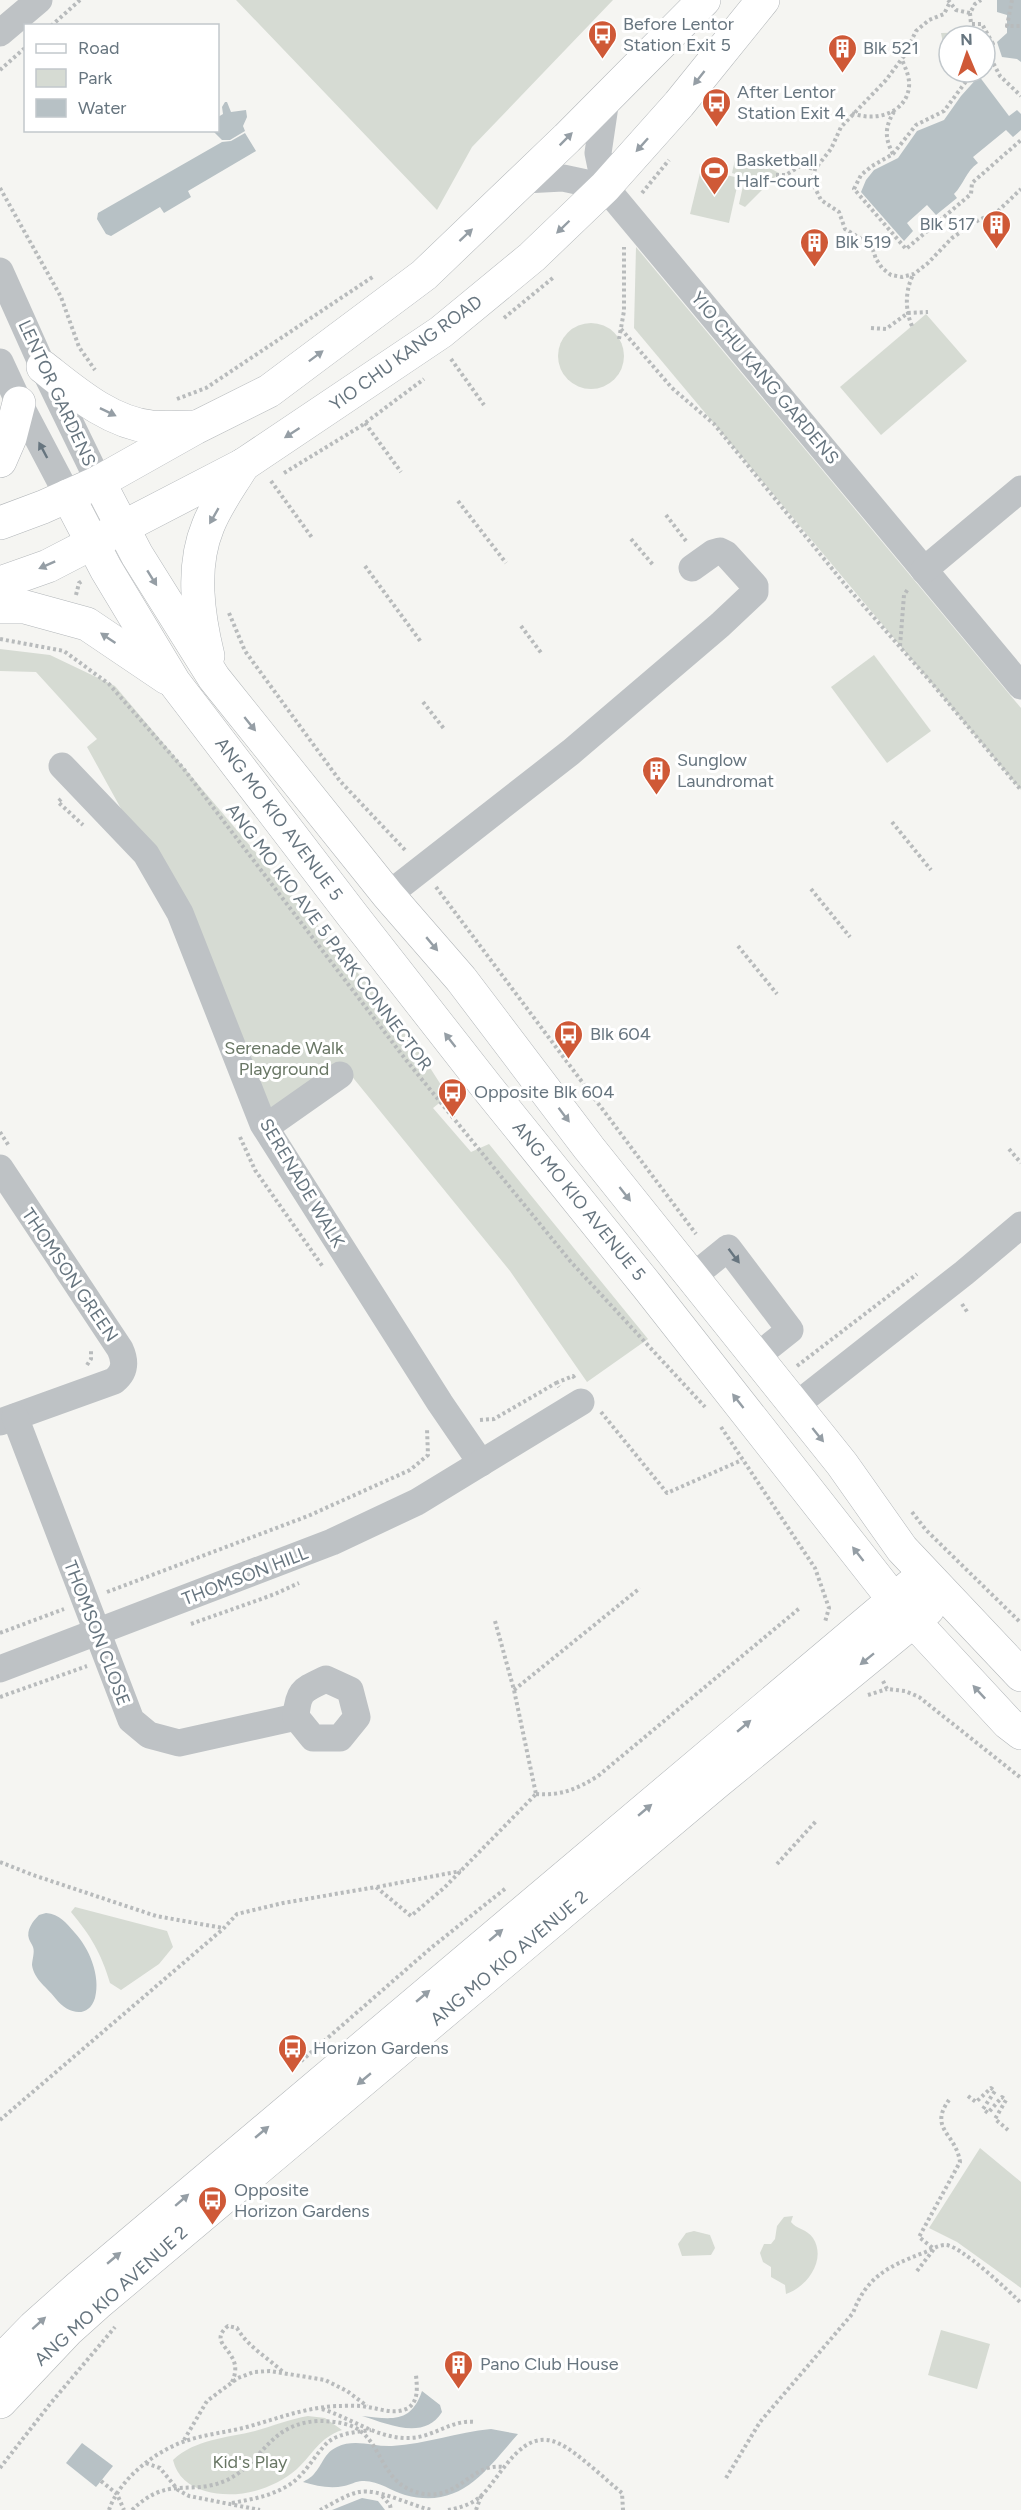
<svg xmlns="http://www.w3.org/2000/svg" width="1021" height="2510" font-family="Figtree,sans-serif">
	<style>
		.green { fill: #d6dbd3 }
		.water { fill: #b7c1c5 }
		.lines { fill: none; stroke-linecap: round; stroke-linejoin: round }
		.major-casing { stroke: #b2b6b9; stroke-width: 34 }
		.path { stroke: #b8bbbc; stroke-width: 4; stroke-dasharray: 3 3; stroke-linecap: butt }
		.minor { stroke: #bec2c5; stroke-width: 27 }
		.major { stroke: #fff; stroke-width: 33 }
		.path-bridge { stroke: #b8bbbc; stroke-width: 4; stroke-dasharray: 3 3; stroke-linecap: butt }
		.oneway { fill: #959ea5 }
		.oneway2 { fill: #67757f }
		.labels { text-anchor: middle; stroke-width: 6; stroke-linejoin: round; paint-order: stroke }
		.poi-label { font-size: 18px; fill: #67757f; stroke: #fff; text-anchor: start }
		.street-label { font-size: 18px; fill: #67757f; stroke: #fff }
		.park-label { font-size: 18px; fill: #697765; stroke: #fff }
	</style>
	<rect width="100%" height="100%" fill="#f5f5f2"/>
	<g class="green">
		<polygon points="236,0 613,0 472,147 437,210"/>
		<polygon points="982,32 985,36 949,36 949,56 944,48 941,33"/>
		<polygon points="737,151 779,173 745,207 739,204 745,177 732,173"/>
		<polygon points="701,169 739,178 729,223 690,214"/>
		<polygon points="636,247 1021,708 1021,790 634,328"/>
		<polygon points="926,314 967,361 881,435 840,387"/>
		<circle cx="591" cy="356" r="33"/>
		<polygon points="0,649 50,655 115,686 406,1030 448,1096 433,1108 471,1152 489,1144 648,1339 587,1382 510,1271 350,1074 263,1124 146,854 87,747 97,739 36,672 0,671"/>
		<polygon points="874,655 931,731 887,763 831,687"/>
		<path d="M 75,1907 L 167,1931 L 173,1947 L 159,1964 L 121,1990 L 110,1983 C 101,1953 91,1936 71,1912 Z"/>
		<polygon points="980,2148 1021,2182 1021,2288 957,2242 929,2228"/>
		<path d="M 793,2216 L 791,2222 C 796,2229 807,2229 813,2238 C 827,2260 807,2287 786,2294 L 785,2285 L 771,2277 L 771,2267 L 763,2262 L 760,2253 L 764,2244 L 771,2244 L 775,2239 L 777,2226 L 784,2217 Z"/>
		<polygon points="694,2231 710,2235 715,2248 711,2255 682,2256 678,2244 686,2233"/>
		<polygon points="941,2330 990,2344 977,2389 928,2375"/>
		<path d="M 308,2416 L 325,2418 L 342,2430 C 319,2438 314,2453 297,2469 C 273,2490 236,2500 205,2491 C 189,2486 177,2477 173,2460 C 195,2439 227,2438 255,2431 C 273,2426 290,2419 308,2416 Z"/>
	</g>
	<g class="water">
		<polygon points="997,0 1021,0 1021,62 1017,59 1002,57 997,42 1007,33 1007,15 997,12"/>
		<path d="M 979,76 L 1009,116 L 1017,110 L 1021,114 L 1021,130 L 1013,137 L 1006,130 L 973,157 L 978,163 C 966,171 964,184 954,194 L 957,198 L 936,215 L 927,205 L 907,223 L 913,231 L 904,241 L 861,192 L 866,180 L 874,170 L 898,158 L 917,131 L 944,120 L 961,96 Z"/>
		<polygon points="225,102 227,102 231,112 246,110 247,117 243,126 245,131 230,140 222,140 213,131 218,130 218,117 223,114 222,107"/>
		<polygon points="245,133 256,151 188,191 191,197 164,213 160,207 111,236 106,234 97,219 98,213 222,142 231,141"/>
		<path d="M 46,1913 C 60,1914 66,1923 75,1933 C 89,1948 101,1976 95,1998 C 88,2020 67,2013 56,1999 C 48,1988 34,1980 32,1965 C 32,1960 35,1952 33,1947 C 32,1944 30,1942 29,1939 C 26,1930 33,1921 39,1915 Z"/>
		<path d="M 422,2391 L 440,2405 L 442,2412 C 424,2441 388,2424 362,2416 C 391,2419 411,2424 422,2391 Z"/>
		<path d="M 491,2429 L 518,2434 C 486,2470 461,2510 405,2495 C 391,2491 378,2480 362,2481 C 356,2481 350,2485 344,2486 C 330,2489 317,2486 303,2482 C 306,2480 312,2477 314,2474 C 323,2464 324,2453 337,2447 C 355,2438 374,2447 392,2446 C 426,2444 457,2432 491,2429 Z"/>
		<polygon points="82,2443 113,2466 96,2487 66,2463"/>
		<polygon points="362,2498 378,2501 385,2510 332,2510"/>
	</g>
	<g class="lines">
		<defs>
			<g id="major">
				<path d="M 43,367 C 75,392 109,422 151,427 C 165,428 180,427 193,427"/>
				<polyline points="0,461 10,438 19,403"/>
				<polyline points="99,482 137,555 214,678 388,895 461,979 589,1148 842,1464 902,1549 1021,1675"/>
				<polyline points="68,496 106,569 174,682 353,916 486,1086 648,1287 894,1600 1008,1723 1021,1733"/>
				<polyline points="0,523 43,507 99,482 195,428 269,391 424,275 567,138 704,0"/>
				<polyline points="0,583 48,566 243,465 441,332 532,257 605,187 679,104 763,0"/>
				<polyline points="0,607 25,607 87,624 167,678"/>
				<path d="M 208,656 C 198,615 191,567 208,526 C 216,505 231,485 243,465"/>
				<polyline points="0,2362 34,2327 80,2286 910,1586"/>
				<polyline points="0,2402 68,2330 97,2304 716,1783 928,1609"/>
			</g>
		</defs>
		<use href="#major" class="major-casing"/>
		<g class="path">
			<polyline points="948,0 956,10 970,13 975,4 981,0"/>
			<polyline points="1012,0 1007,26 1021,26"/>
			<polyline points="949,4 944,14 929,20 916,31 904,56 886,80 841,127 831,149 815,169 813,178 814,186 821,200 839,212 845,229 868,243 873,250 876,259 882,268 891,275 902,277 914,274 928,263 952,238 977,221 998,211 1021,189"/>
			<polyline points="970,13 971,24 982,24 993,44 985,56"/>
			<polyline points="51,26 80,0"/>
			<polyline points="988,53 1000,76 1021,96"/>
			<polyline points="0,70 26,47"/>
			<polyline points="973,72 944,111 916,125 893,154 872,166 861,175 854,189 906,249 971,194 972,183 1021,140"/>
			<path d="M 852,113 C 874,122 906,114 909,87 C 910,78 906,69 902,60"/>
			<path d="M 893,154 C 884,137 885,126 895,110"/>
			<polyline points="776,175 786,175 800,166 815,169"/>
			<polyline points="0,188 61,297 79,347 95,370"/>
			<polyline points="642,193 669,160"/>
			<polyline points="504,318 554,277"/>
			<path d="M 912,326 C 905,310 905,291 913,275"/>
			<polyline points="871,328 886,329 908,313 928,312"/>
			<polyline points="621,329 672,388 714,424 847,587 930,681 1021,790"/>
			<polyline points="619,339 624,311 624,247"/>
			<polyline points="451,359 484,405"/>
			<polyline points="177,399 206,388 374,276"/>
			<polyline points="365,423 401,472"/>
			<polyline points="284,473 361,426 424,379"/>
			<polyline points="271,481 313,539"/>
			<polyline points="458,501 506,563"/>
			<polyline points="666,515 686,541"/>
			<polyline points="631,539 654,566"/>
			<polyline points="365,566 421,642"/>
			<polyline points="76,595 79,583 82,581"/>
			<polyline points="229,613 245,651 340,781 406,851"/>
			<polyline points="521,626 542,654"/>
			<polyline points="0,639 64,651 109,684 183,768 406,1060 571,1262 705,1407"/>
			<polyline points="900,646 904,595 908,589"/>
			<polyline points="423,702 445,730"/>
			<polyline points="61,799 58,802 83,825"/>
			<polyline points="892,822 931,870"/>
			<polyline points="436,887 696,1234"/>
			<polyline points="811,889 850,937"/>
			<polyline points="738,946 777,994"/>
			<polyline points="0,1132 9,1146"/>
			<polyline points="240,1137 255,1170 323,1267"/>
			<polyline points="1009,1149 1021,1163"/>
			<polyline points="962,1304 968,1313"/>
			<polyline points="87,1365 91,1359 91,1350"/>
			<polyline points="797,1366 917,1274"/>
			<polyline points="556,1383 573,1376 576,1380"/>
			<polyline points="601,1412 667,1493 742,1460"/>
			<polyline points="480,1420 494,1419 556,1383 559,1387"/>
			<polyline points="721,1427 815,1568 829,1608 825,1622"/>
			<polyline points="912,1512 926,1530 1021,1623"/>
			<polyline points="107,1592 308,1516 410,1470 428,1455 427,1429"/>
			<polyline points="495,1621 514,1690 536,1794"/>
			<polyline points="191,1624 275,1594 299,1583"/>
			<polyline points="0,1633 64,1609"/>
			<polyline points="883,1681 887,1689 905,1691 919,1697 1021,1778"/>
			<polyline points="514,1690 640,1588"/>
			<polyline points="868,1695 887,1689"/>
			<polyline points="0,1697 87,1666"/>
			<path d="M 536,1794 C 561,1796 577,1789 598,1776 L 801,1607"/>
			<polyline points="0,1862 33,1875 156,1916 223,1928"/>
			<polyline points="777,1864 817,1820"/>
			<polyline points="377,1887 461,1871"/>
			<polyline points="292,2069 432,1947 506,1888"/>
			<polyline points="968,2096 976,2102 991,2088 995,2091 983,2109 988,2113 1002,2097 1006,2100 995,2119 1008,2130"/>
			<polyline points="0,2120 223,1929 237,1914 283,1903 376,1887 411,1916 445,1887 536,1794"/>
			<path d="M 917,2271 L 934,2249 L 919,2237 L 960,2162 C 956,2133 928,2129 949,2100"/>
			<path d="M 232,2382 C 247,2350 204,2346 228,2326 L 237,2328 C 248,2347 267,2357 283,2372"/>
			<path d="M 322,2409 C 351,2418 378,2439 409,2438 C 433,2438 451,2419 476,2422"/>
			<polyline points="184,2440 207,2401 238,2378 254,2372 270,2371 325,2380 347,2391 367,2406"/>
			<polyline points="146,2463 160,2468 178,2490 189,2496 260,2510"/>
			<polyline points="0,2468 50,2404 115,2327"/>
			<path d="M 726,2478 L 760,2422 L 853,2313 C 866,2277 889,2266 923,2253 C 929,2251 938,2245 945,2245 C 959,2244 1010,2292 1021,2303"/>
			<polyline points="101,2481 117,2494 124,2510"/>
			<polyline points="382,2496 390,2505 391,2510"/>
			<path d="M 232,2503 C 253,2499 271,2496 289,2485 C 306,2474 313,2457 327,2443 C 338,2433 357,2432 371,2430"/>
			<path d="M 109,2510 C 119,2480 152,2454 180,2443 C 200,2435 222,2433 243,2428 C 274,2420 302,2408 336,2406 C 346,2406 357,2405 368,2407 C 381,2409 395,2415 408,2408 C 419,2401 417,2387 416,2375"/>
			<path d="M 320,2510 C 332,2504 345,2495 359,2492 C 378,2488 411,2506 432,2510"/>
			<path d="M 448,2510 C 460,2508 473,2504 482,2495 C 502,2475 523,2425 560,2444 C 577,2452 606,2480 622,2493 L 623,2510"/>
			<polyline points="476,2510 481,2496"/>
		</g>
		<g class="minor">
			<polyline points="0,33 39,0"/>
			<polyline points="606,99 598,153 605,187 1021,686"/>
			<polyline points="524,180 563,178 605,187"/>
			<polyline points="0,271 43,367 99,482"/>
			<polyline points="0,362 19,403 68,496"/>
			<polyline points="924,570 1021,489"/>
			<polyline points="62,766 146,854 180,913 263,1124 440,1403 481,1463"/>
			<polyline points="388,895 571,752 720,625 755,592 755,586 726,554 720,551 713,553 692,568"/>
			<polyline points="266,1127 340,1075"/>
			<path d="M 0,1168 L 120,1349 C 126,1362 125,1372 114,1381 L 0,1422"/>
			<polyline points="691,1278 728,1248 790,1330 756,1357"/>
			<polyline points="795,1406 964,1273 1021,1225"/>
			<polyline points="15,1417 131,1720 149,1735 179,1743 296,1717"/>
			<polyline points="0,1669 332,1542 417,1502 581,1402"/>
			<path d="M 326,1679 L 350,1690 L 357,1717 L 340,1738 L 313,1738 L 296,1717 C 298,1690 303,1690 326,1679 Z"/>
		</g>
		<use href="#major" class="major"/>
		<path class="path-bridge" d="M 132,2510 C 168,2475 189,2496 225,2481 C 264,2463 267,2424 318,2421 C 330,2421 342,2422 354,2427 C 385,2443 379,2486 424,2494 C 460,2499 471,2463 503,2467"/>
	</g>
	<defs><path id="oneway-solid" d="M-6-.8H1V-3.2L6.5 0L1 3.2V.8H-6Z" transform="scale(1.5)"/></defs>
	<g class="oneway">
		<use href="#oneway-solid" transform="translate(699 78) rotate(128)"/>
		<use href="#oneway-solid" transform="translate(566 139) rotate(-45)"/>
		<use href="#oneway-solid" transform="translate(642 145) rotate(132)"/>
		<use href="#oneway-solid" transform="translate(563 227) rotate(136)"/>
		<use href="#oneway-solid" transform="translate(466 235) rotate(-43)"/>
		<use href="#oneway-solid" transform="translate(316 356) rotate(-37)"/>
		<use href="#oneway-solid" transform="translate(108 412) rotate(26)"/>
		<use href="#oneway-solid" transform="translate(292 433) rotate(147)"/>
		<use href="#oneway-solid" transform="translate(214 516) rotate(120)"/>
		<use href="#oneway-solid" transform="translate(47 565) rotate(156)"/>
		<use href="#oneway-solid" transform="translate(152 578) rotate(58)"/>
		<use href="#oneway-solid" transform="translate(108 638) rotate(-146)"/>
		<use href="#oneway-solid" transform="translate(250 724) rotate(51)"/>
		<use href="#oneway-solid" transform="translate(432 944) rotate(50)"/>
		<use href="#oneway-solid" transform="translate(450 1040) rotate(-128)"/>
		<use href="#oneway-solid" transform="translate(564 1115) rotate(53)"/>
		<use href="#oneway-solid" transform="translate(625 1194) rotate(52)"/>
		<use href="#oneway-solid" transform="translate(738 1401) rotate(-128)"/>
		<use href="#oneway-solid" transform="translate(818 1435) rotate(51)"/>
		<use href="#oneway-solid" transform="translate(858 1554) rotate(-128)"/>
		<use href="#oneway-solid" transform="translate(867 1659) rotate(141)"/>
		<use href="#oneway-solid" transform="translate(979 1692) rotate(-133)"/>
		<use href="#oneway-solid" transform="translate(744 1726) rotate(-40)"/>
		<use href="#oneway-solid" transform="translate(645 1810) rotate(-40)"/>
		<use href="#oneway-solid" transform="translate(496 1935) rotate(-40)"/>
		<use href="#oneway-solid" transform="translate(423 1996) rotate(-40)"/>
		<use href="#oneway-solid" transform="translate(364 2079) rotate(140)"/>
		<use href="#oneway-solid" transform="translate(262 2132) rotate(-40)"/>
		<use href="#oneway-solid" transform="translate(182 2200) rotate(-41)"/>
		<use href="#oneway-solid" transform="translate(114 2258) rotate(-40)"/>
		<use href="#oneway-solid" transform="translate(39 2323) rotate(-42)"/>
	</g>
	<g class="oneway2">
		<use href="#oneway-solid" transform="translate(43 450) rotate(-118)"/>
		<use href="#oneway-solid" transform="translate(734 1256) rotate(53)"/>
	</g>
	<defs>
		<symbol id="bus-pin" viewBox="-11 -11 22 30"><path d="M0 17L-7.5 6A9.5 9.5 0 1 1 7.5 6Z" fill="#cf5937" stroke="#fff"/><path d="M-5-6H5V4H4V6H2V4H-2V6H-4V4H-5ZM-3.5-4V0h7V-4ZM-3.5 1.2v1.5H-2V1.2ZM2 1.2v1.5H3.5V1.2Z" fill="#fff"/></symbol>
		<symbol id="building-pin" viewBox="-11 -11 22 30"><path d="M0 17L-7.5 6A9.5 9.5 0 1 1 7.5 6Z" fill="#cf5937" stroke="#fff"/><path d="M-4-6H4V6H1V3H-1V6H-4ZM-2.5-4.3h1.7v1.8h-1.7ZM.8-4.3h1.7v1.8H.8ZM-2.5-1h1.7V.8h-1.7ZM.8-1h1.7V.8H.8Z" fill="#fff"/></symbol>
		<symbol id="stadium-pin" viewBox="-11 -11 22 30"><path d="M0 17L-7.5 6A9.5 9.5 0 1 1 7.5 6Z" fill="#cf5937" stroke="#fff"/><path d="M0-5a6.5 5 0 1 0 0 10a6.5 5 0 1 0 0-10ZM-3.5-1.8h7v3.6h-7Z" fill="#fff"/></symbol>
	</defs>
	<g fill-rule="evenodd">
		<use href="#bus-pin" x="586" y="18" width="33" height="45"/>
		<use href="#building-pin" x="826" y="32" width="33" height="45"/>
		<use href="#bus-pin" x="700" y="86" width="33" height="45"/>
		<use href="#stadium-pin" x="698" y="154" width="33" height="45"/>
		<use href="#building-pin" x="980" y="208" width="33" height="45"/>
		<use href="#building-pin" x="798" y="226" width="33" height="45"/>
		<use href="#building-pin" x="640" y="754" width="33" height="45"/>
		<use href="#bus-pin" x="552" y="1018" width="33" height="45"/>
		<use href="#bus-pin" x="436" y="1076" width="33" height="45"/>
		<use href="#bus-pin" x="276" y="2032" width="33" height="45"/>
		<use href="#bus-pin" x="196" y="2184" width="33" height="45"/>
		<use href="#building-pin" x="442" y="2348" width="33" height="45"/>
	</g>
	<g class="labels">
		<g class="poi-label">
			<text x="623" y="30">Before Lentor<tspan x="623" dy="21">Station Exit 5</tspan></text>
			<text x="863" y="54">Blk 521</text>
			<text x="737" y="98">After Lentor<tspan x="737" dy="21">Station Exit 4</tspan></text>
			<text x="736" y="166">Basketball<tspan x="736" dy="21">Half-court</tspan></text>
			<text x="975" y="230" text-anchor="end">Blk 517</text>
			<text x="835" y="248">Blk 519</text>
			<text x="677" y="766">Sunglow<tspan x="677" dy="21">Laundromat</tspan></text>
			<text x="590" y="1040">Blk 604</text>
			<text x="474" y="1098">Opposite Blk 604</text>
			<text x="313" y="2054">Horizon Gardens</text>
			<text x="234" y="2196">Opposite<tspan x="234" dy="21">Horizon Gardens</tspan></text>
			<text x="480" y="2370">Pano Club House</text>
		</g>
		<g class="street-label">
			<text transform="translate(406 353) rotate(-36)" y="6">YIO CHU KANG ROAD</text>
			<text transform="translate(765 378) rotate(50)" y="6">YIO CHU KANG GARDENS</text>
			<text transform="translate(57 393) rotate(65)" y="6">LENTOR GARDENS</text>
			<text transform="translate(279 819) rotate(53)" y="6">ANG MO KIO AVENUE 5</text>
			<text transform="translate(329 937) rotate(53)" y="6">ANG MO KIO AVE 5 PARK CONNECTOR</text>
			<text transform="translate(302 1183) rotate(59)" y="6">SERENADE WALK</text>
			<text transform="translate(579 1201) rotate(51)" y="6">ANG MO KIO AVENUE 5</text>
			<text transform="translate(70 1275) rotate(56)" y="6">THOMSON GREEN</text>
			<text transform="translate(245 1576) rotate(-21)" y="6">THOMSON HILL</text>
			<text transform="translate(97 1633) rotate(69)" y="6">THOMSON CLOSE</text>
			<text transform="translate(509 1958) rotate(-40)" y="6">ANG MO KIO AVENUE 2</text>
			<text transform="translate(111 2296) rotate(-42)" y="6">ANG MO KIO AVENUE 2</text>
		</g>
		<g class="park-label">
			<text x="284" y="1054">Serenade Walk<tspan x="284" dy="21">Playground</tspan></text>
			<text x="250" y="2468">Kid's Play</text>
		</g>
	</g>
	<rect x="24" y="24" width="195" height="108" fill="#ffffff" stroke="#c2c8cc" stroke-width="1.5"/>
	<rect x="36" y="44" width="30" height="9" fill="#ffffff" stroke="#c2c8cc" stroke-width="1.5"/>
	<text x="78" y="54" font-size="18" fill="#67757f">Road</text>
	<rect x="36" y="69" width="30" height="18" fill="#d6dbd3" stroke="#c2c8cc" stroke-width="1.5"/>
	<text x="78" y="84" font-size="18" fill="#67757f">Park</text>
	<rect x="36" y="99" width="30" height="18" fill="#b7c1c5" stroke="#c2c8cc" stroke-width="1.5"/>
	<text x="78" y="114" font-size="18" fill="#67757f">Water</text>
	<g transform="translate(967 54) rotate(358)"><circle r="28" fill="#ffffff" stroke="#c2c8cc" stroke-width="1.5"/>
	<path d="M0-4.5L10 22L0 15L-10 22Z" fill="#cf5937"/>
	<text y="-9" font-size="16" font-weight="bold" text-anchor="middle" fill="#67757f">N</text>
	</g>
</svg>
